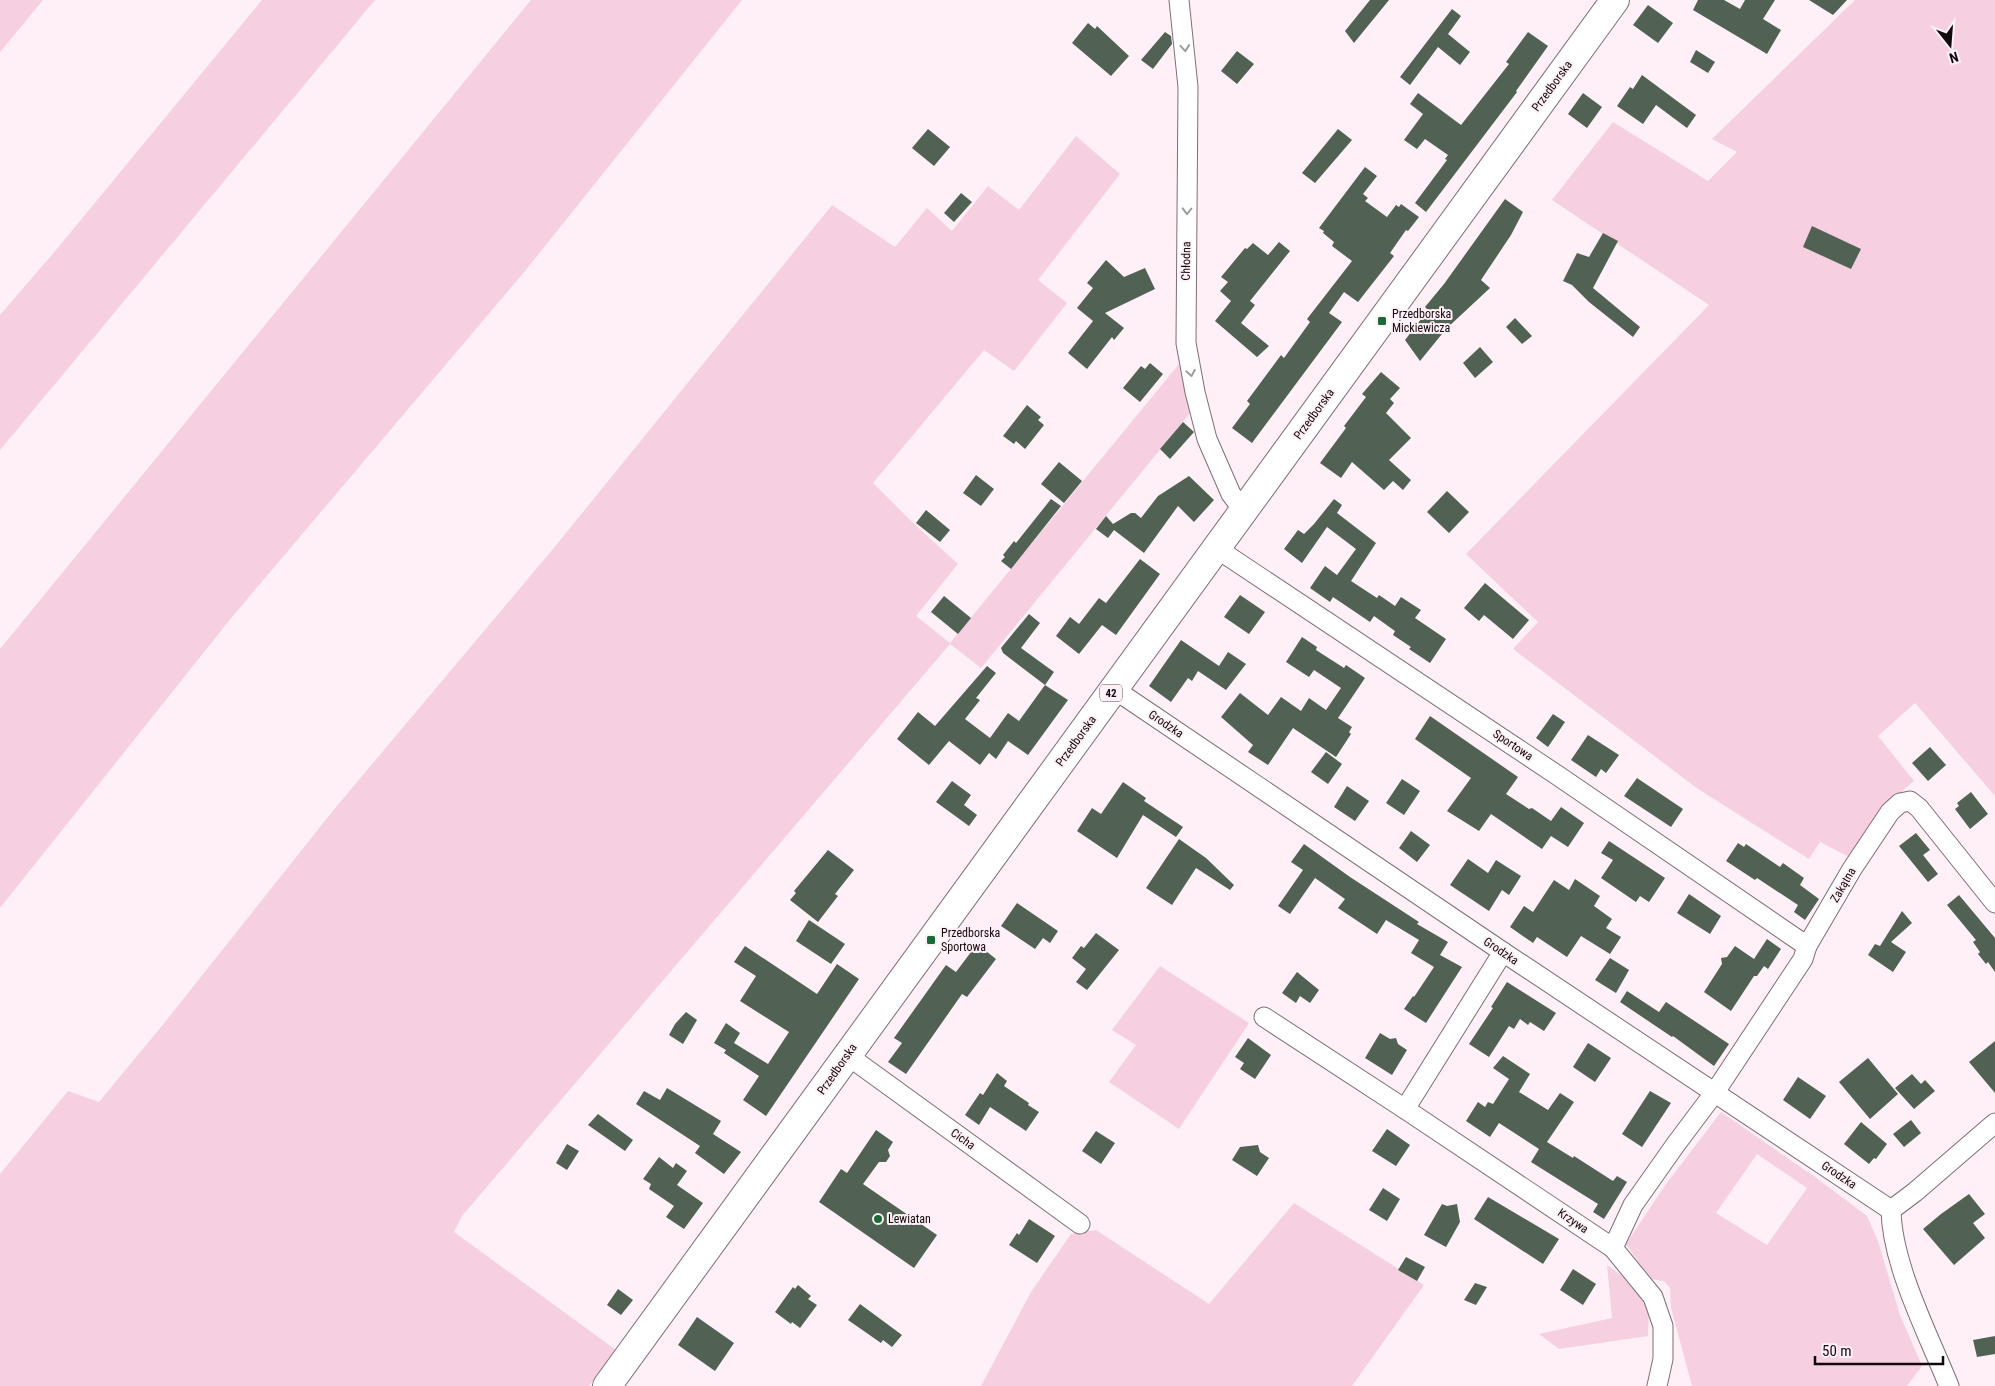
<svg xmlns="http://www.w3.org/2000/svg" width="1995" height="1386" font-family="'Roboto Condensed',sans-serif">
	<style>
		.green { fill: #f6d0e0; fill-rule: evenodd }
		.building { fill: #516255 }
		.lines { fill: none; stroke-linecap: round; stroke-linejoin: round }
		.minor-casing { stroke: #816d75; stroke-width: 21 }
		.primary-casing { stroke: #816d75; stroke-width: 30 }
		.minor { stroke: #fff; stroke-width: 19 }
		.primary { stroke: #fff; stroke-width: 28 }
		.oneway { stroke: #a09d9e }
		.poi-dot { fill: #196939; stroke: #fef0f6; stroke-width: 2 }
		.labels { text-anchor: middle; stroke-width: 4; stroke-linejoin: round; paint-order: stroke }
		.shield { fill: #fef0f6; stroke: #584e52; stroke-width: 1 }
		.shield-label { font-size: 11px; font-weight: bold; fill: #11090c }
		.street-label { font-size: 12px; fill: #11090c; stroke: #fef0f6 }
		.poi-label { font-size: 12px; fill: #11090c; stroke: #fef0f6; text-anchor: start }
	</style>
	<rect width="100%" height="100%" fill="#fef0f6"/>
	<g class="green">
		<polygon points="0,0 43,0 0,52"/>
		<polygon points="262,0 375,0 0,450 0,315 56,250"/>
		<polygon points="531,0 742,0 525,271 232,617 0,908 0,649"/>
		<polygon points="1855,0 1995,0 1995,796 1915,703 1878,736 1914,781 1881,809 1849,857 1820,842 1809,859 1698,789 1513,649 1538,622 1466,554 1709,305 1552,200 1613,122 1708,181 1737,152 1712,139"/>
		<polygon points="1076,136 1120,174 1038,280 1067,303 1014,371 984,350 873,483 912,522 958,564 916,616 950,643 1179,364 1190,413 981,668 950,644 462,1216 454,1232 616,1350 589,1386 0,1386 0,1174 68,1091 99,1102 161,1027 336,807 553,549 832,205 895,247 927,208 952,231 988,186 1019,210"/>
		<polygon points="1160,966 1249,1023 1179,1129 1109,1082 1136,1045 1112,1030"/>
		<path d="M 1721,1112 L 1815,1177 L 1867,1216 L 1878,1241 L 1900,1315 L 1922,1366 L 1907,1386 L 1692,1386 L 1671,1308 L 1670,1288 L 1664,1281 L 1650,1279 L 1626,1244 L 1666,1184 ZM 1757,1154 L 1807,1188 L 1767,1245 L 1716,1213 Z"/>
		<polygon points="1294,1203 1424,1285 1352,1386 981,1386 1031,1292 1071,1234 1096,1230 1209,1304"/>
		<polygon points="1607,1265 1634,1284 1649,1307 1648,1336 1559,1349 1539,1334 1612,1318"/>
	</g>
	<g class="building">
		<polygon points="1370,0 1389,0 1354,43 1345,31"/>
		<polygon points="1698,0 1724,0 1740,9 1745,0 1775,0 1763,19 1781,30 1767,54 1693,10"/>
		<polygon points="1809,0 1847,0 1833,15"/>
		<polygon points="1648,5 1673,23 1658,43 1633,25"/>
		<polygon points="1452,9 1461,16 1448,34 1470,52 1460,65 1438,47 1410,85 1400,77"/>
		<polygon points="1088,23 1095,29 1097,26 1129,56 1111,76 1072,43"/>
		<polygon points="1165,32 1171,36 1172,44 1153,69 1141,60"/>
		<polygon points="1528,32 1548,46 1516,91 1517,92 1426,212 1415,203 1447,160 1445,159 1448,155 1425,139 1417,149 1404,140 1423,114 1410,104 1418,93 1461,125 1509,64 1506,62"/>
		<polygon points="1696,50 1715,62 1708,73 1690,62"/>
		<polygon points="1237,51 1254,64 1237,84 1221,71"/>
		<polygon points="1642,75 1696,115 1687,128 1656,105 1643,124 1617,106 1630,87 1633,89"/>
		<polygon points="1583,93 1602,107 1587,128 1568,114"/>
		<polygon points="928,129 950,147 934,166 912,148"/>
		<polygon points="1338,129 1352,140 1315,183 1302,173"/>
		<polygon points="1365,167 1377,176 1363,194 1368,198 1365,201 1387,217 1396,205 1399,207 1401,204 1419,217 1408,231 1406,230 1390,253 1394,256 1358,302 1344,292 1329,313 1342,322 1252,443 1232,428 1250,404 1247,401 1281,355 1284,358 1310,322 1307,319 1352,261 1332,246 1334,242 1323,233 1324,231 1319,228"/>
		<polygon points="961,193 972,202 954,222 944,213"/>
		<polygon points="1505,199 1523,212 1511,235 1481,280 1490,288 1446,329 1420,361 1405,340 1428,310 1425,307 1444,284"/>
		<polygon points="1812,226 1861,249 1851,269 1803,247"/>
		<polygon points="1603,233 1618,241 1593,288 1640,327 1633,337 1589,302 1572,285 1563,281 1577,253 1589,257"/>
		<polygon points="1279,242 1290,251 1250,301 1255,305 1241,323 1269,346 1257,357 1215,321 1231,301 1220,291 1228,282 1221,277 1245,248 1247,249 1253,243 1268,255"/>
		<polygon points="1106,260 1124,277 1145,268 1155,289 1105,313 1124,328 1114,340 1112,337 1087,369 1068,353 1093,321 1077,308 1093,288 1087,283"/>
		<polygon points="1515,318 1532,336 1522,344 1506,327"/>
		<polygon points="1480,347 1493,362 1475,378 1463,363"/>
		<polygon points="1150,363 1163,374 1140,402 1123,388 1141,366 1145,369"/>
		<polygon points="1381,372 1400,388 1390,399 1394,403 1386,413 1411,438 1389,460 1411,480 1403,490 1393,481 1384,490 1352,462 1341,478 1320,463 1346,428 1344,426 1366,397 1362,394"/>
		<polygon points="1027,405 1041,417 1038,420 1044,425 1025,449 1016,441 1014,444 1003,436"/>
		<polygon points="1183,422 1194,432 1170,459 1160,449"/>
		<polygon points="1059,462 1082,481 1064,503 1041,484"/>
		<polygon points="976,475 994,489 981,506 963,493"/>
		<polygon points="1189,476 1214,500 1194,522 1178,506 1144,553 1114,530 1108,538 1096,529 1106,516 1113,524 1131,513 1135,513 1141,518 1158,496"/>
		<polygon points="1447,491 1469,512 1449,533 1427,512"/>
		<polygon points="1051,499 1061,506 1011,569 1001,561 1005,557 1003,555 1014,541 1016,543"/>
		<polygon points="1334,499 1342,505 1337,513 1376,543 1351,581 1377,598 1379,595 1395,606 1401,597 1421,610 1415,618 1446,639 1430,663 1409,649 1411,647 1393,635 1395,631 1374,616 1370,622 1333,597 1330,602 1310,588 1325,566 1337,575 1356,549 1327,527 1302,563 1284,549 1298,530 1304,534 1314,524"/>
		<polygon points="926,510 950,530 940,542 916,523"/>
		<polygon points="1140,559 1160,574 1116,635 1102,625 1079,654 1056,636 1070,617 1079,624 1099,598 1106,603"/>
		<polygon points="1485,583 1529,620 1513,639 1484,615 1479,621 1464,608"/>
		<polygon points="1240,595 1265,612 1249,634 1224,617"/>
		<polygon points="944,596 971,618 958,634 931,612"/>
		<polygon points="1029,614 1040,623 1021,648 1054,672 1045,685 1003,653 1001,648"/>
		<polygon points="1302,637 1317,647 1316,650 1344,668 1346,665 1365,678 1338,718 1352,727 1349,732 1351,734 1336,757 1293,728 1268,765 1248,752 1253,745 1221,717 1240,693 1268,715 1281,697 1301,711 1309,698 1326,710 1341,688 1314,670 1309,677 1286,662"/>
		<polygon points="1181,640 1219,666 1228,652 1246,664 1226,690 1198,671 1192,681 1188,678 1171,702 1149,686"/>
		<polygon points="987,666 996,673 976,698 980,700 965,719 990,738 1008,713 1019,721 1045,685 1068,700 1028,755 1008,741 996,759 989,753 980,765 949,741 929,765 897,739 918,712 935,726"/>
		<polygon points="1553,714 1565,722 1548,747 1536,738"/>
		<polygon points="1430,716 1518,777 1506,794 1529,809 1532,808 1551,821 1561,807 1584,823 1568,847 1551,836 1542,849 1491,814 1479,831 1447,811 1471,778 1415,739"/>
		<polygon points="1588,735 1619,755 1606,773 1601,769 1596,777 1571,760"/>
		<polygon points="1930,747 1946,765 1928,781 1912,763"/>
		<polygon points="1326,752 1342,764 1328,784 1311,772"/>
		<polygon points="1637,778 1683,809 1671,827 1624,796"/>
		<polygon points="1402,779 1420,791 1404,815 1386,803"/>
		<polygon points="952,781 971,795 964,805 977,815 969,826 936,802"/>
		<polygon points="1123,782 1146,798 1144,801 1183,827 1176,837 1143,815 1117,858 1077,831 1092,808 1101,814"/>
		<polygon points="1347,786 1369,801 1355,821 1334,807"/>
		<polygon points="1971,792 1988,814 1970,829 1955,809 1959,806 1957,803"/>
		<polygon points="1411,831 1430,845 1417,862 1399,848"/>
		<polygon points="1916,833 1930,850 1923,855 1938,874 1928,882 1899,846"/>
		<polygon points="1179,839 1206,858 1234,885 1230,890 1196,868 1172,905 1146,888"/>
		<polygon points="1609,841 1665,878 1649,902 1640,896 1636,902 1601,878 1613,860 1601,853"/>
		<polygon points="1738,843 1744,847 1746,844 1780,867 1783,863 1804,878 1800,885 1819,899 1805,920 1794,912 1798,905 1757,878 1755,880 1726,861"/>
		<polygon points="1304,844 1350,877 1419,922 1417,924 1448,942 1440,955 1462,967 1426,1023 1404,1009 1413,996 1414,997 1434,967 1411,953 1419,940 1386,920 1377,934 1338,908 1345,899 1315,878 1290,914 1278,906 1303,870 1291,862"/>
		<polygon points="828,850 854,870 835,894 838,896 818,922 790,900 796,893 794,891"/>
		<polygon points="1468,859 1488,873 1496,860 1521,876 1509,895 1502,890 1489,911 1450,885"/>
		<polygon points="1575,879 1600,896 1594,906 1612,919 1606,928 1621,937 1610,954 1581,936 1567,957 1537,937 1533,943 1510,927 1524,906 1533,912 1554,880 1569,890"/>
		<polygon points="1689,894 1721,916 1710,934 1677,913"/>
		<polygon points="1959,895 1995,938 1995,972 1988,962 1986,964 1978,954 1980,952 1973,942 1976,940 1947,905"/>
		<polygon points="1017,903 1058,931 1050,943 1043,938 1035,949 1001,926"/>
		<polygon points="1902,911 1912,923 1891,942 1906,952 1893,972 1868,955 1875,944 1880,946"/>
		<polygon points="809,920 845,944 831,964 796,941"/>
		<polygon points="1096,933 1119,950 1087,990 1076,982 1086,969 1072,958 1081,946 1084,948"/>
		<polygon points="1767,939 1781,949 1768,969 1764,966 1757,976 1754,976 1731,1011 1704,992 1722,964 1721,958 1727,957 1735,946 1754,959"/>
		<polygon points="977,944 996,959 967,997 962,994 906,1074 888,1062 902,1043 894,1038 946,965 956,972"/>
		<polygon points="745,946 817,994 837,964 859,979 766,1116 743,1100 759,1076 724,1053 726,1050 714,1043 726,1023 740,1033 734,1043 768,1064 789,1032 740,1001 756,976 734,962"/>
		<polygon points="1610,958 1629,970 1616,993 1595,980"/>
		<polygon points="1297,972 1319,990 1310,1003 1300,996 1296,1003 1282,993"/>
		<polygon points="1507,982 1556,1013 1544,1031 1530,1022 1528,1025 1520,1019 1514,1029 1509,1026 1489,1057 1469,1044 1493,1008 1491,1007"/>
		<polygon points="1627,991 1659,1012 1666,1002 1729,1044 1714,1066 1673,1036 1672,1037 1620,1002"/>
		<polygon points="686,1012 697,1020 683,1044 669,1035 675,1024"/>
		<polygon points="1380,1033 1390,1039 1396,1038 1398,1044 1407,1050 1392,1075 1365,1058"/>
		<polygon points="1248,1038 1271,1055 1255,1079 1240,1069 1244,1063 1235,1057"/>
		<polygon points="1995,1041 1995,1093 1969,1062"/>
		<polygon points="1588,1043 1611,1058 1595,1082 1573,1067"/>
		<polygon points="1503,1056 1530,1074 1519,1092 1548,1110 1560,1093 1574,1102 1547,1142 1573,1158 1574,1156 1613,1181 1617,1176 1627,1182 1604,1219 1593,1212 1598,1204 1531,1162 1539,1149 1499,1123 1490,1137 1466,1121 1478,1102 1485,1107 1488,1102 1493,1104 1509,1079 1493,1068"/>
		<polygon points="1868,1058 1898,1094 1870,1119 1839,1082"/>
		<polygon points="997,1073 1007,1081 1004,1086 1029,1103 1028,1105 1039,1112 1026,1131 990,1107 979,1125 965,1115 980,1093 983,1095"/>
		<polygon points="1912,1074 1921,1084 1925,1080 1935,1091 1914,1109 1895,1088"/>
		<polygon points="1798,1077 1826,1096 1810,1119 1783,1100"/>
		<polygon points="667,1088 721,1121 713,1134 741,1152 724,1174 695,1153 700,1146 636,1104 644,1091 660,1100"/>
		<polygon points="1650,1091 1671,1103 1642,1147 1622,1134"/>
		<polygon points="598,1114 633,1140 625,1151 588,1125"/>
		<polygon points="1911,1120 1921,1133 1904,1147 1893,1134"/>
		<polygon points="1861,1122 1887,1144 1876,1159 1874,1158 1869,1164 1844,1144"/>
		<polygon points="1387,1129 1410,1145 1396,1166 1372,1151"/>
		<polygon points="876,1130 893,1142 888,1150 890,1156 886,1162 879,1162 863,1184 937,1235 914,1268 819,1202 841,1169 847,1173"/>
		<polygon points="1096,1131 1115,1143 1101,1164 1082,1151"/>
		<polygon points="567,1144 579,1151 567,1170 556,1163"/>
		<polygon points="1258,1145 1260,1152 1269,1158 1257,1176 1232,1160 1240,1147"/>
		<polygon points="659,1157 673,1168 676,1163 687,1171 677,1185 703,1203 684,1229 666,1217 674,1206 649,1189 651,1184 643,1179"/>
		<polygon points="1383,1188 1400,1199 1387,1221 1369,1210"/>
		<polygon points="1969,1194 1985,1214 1973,1223 1985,1238 1954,1265 1923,1229 1941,1214"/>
		<polygon points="1488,1197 1559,1239 1543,1264 1474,1219"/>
		<polygon points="1442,1204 1447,1206 1457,1204 1460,1222 1446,1247 1424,1235"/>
		<polygon points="1029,1219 1055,1236 1037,1263 1009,1245 1017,1233 1019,1235"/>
		<polygon points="1406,1257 1425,1267 1417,1281 1398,1270"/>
		<polygon points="1573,1269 1596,1284 1583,1305 1560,1290"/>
		<polygon points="1475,1283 1487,1287 1476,1305 1464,1300"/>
		<polygon points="798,1285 811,1296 808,1299 817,1305 800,1328 792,1322 791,1324 775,1312 793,1287 795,1289"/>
		<polygon points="618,1289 633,1300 621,1315 607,1305"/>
		<polygon points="860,1304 902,1335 892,1347 883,1340 881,1343 848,1320"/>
		<polygon points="697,1317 734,1343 715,1371 678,1345"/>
		<polygon points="1995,1336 1995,1354 1977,1357 1973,1340"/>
	</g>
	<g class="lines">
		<defs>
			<g id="minor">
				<polyline points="1179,0 1188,87 1186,343 1195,392 1207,439 1231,494 1244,511"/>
				<polyline points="1216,548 1557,775 1807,946"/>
				<polyline points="1114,689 1503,952 1891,1210"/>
				<polyline points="1264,1017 1405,1109 1613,1248 1653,1297 1663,1326 1663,1359 1657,1386"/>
				<polyline points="847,1055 1080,1224"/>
				<polyline points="1405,1109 1503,952"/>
				<path d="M 1891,1210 C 1892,1265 1928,1334 1949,1386"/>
				<polyline points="1891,1210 1915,1192 1995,1123"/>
				<polyline points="1613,1248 1633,1205 1676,1144 1715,1092 1803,959 1807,946 1852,869 1890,812 1900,803 1910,801 1919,808 1995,903"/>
			</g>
			<polyline id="primary" points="607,1386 1615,0"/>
		</defs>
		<use href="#minor" class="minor-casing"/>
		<use href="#primary" class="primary-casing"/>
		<use href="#minor" class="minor"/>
		<use href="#primary" class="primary"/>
	</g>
	<defs><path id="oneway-chevron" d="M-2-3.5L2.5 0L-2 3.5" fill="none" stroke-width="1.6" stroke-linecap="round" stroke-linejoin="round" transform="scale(1.25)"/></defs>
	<g class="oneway">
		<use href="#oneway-chevron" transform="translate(1185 48) rotate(85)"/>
		<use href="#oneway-chevron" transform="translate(1187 211) rotate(91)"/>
		<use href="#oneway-chevron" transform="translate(1191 373) rotate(80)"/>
	</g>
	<g class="poi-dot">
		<rect x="1377" y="316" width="10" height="10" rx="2.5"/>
		<rect x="926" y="935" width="10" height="10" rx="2.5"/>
		<circle cx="878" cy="1219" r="5"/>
	</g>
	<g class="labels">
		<rect class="shield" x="1100" y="684.5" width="22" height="17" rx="4"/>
		<g class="shield-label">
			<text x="1111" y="697">42</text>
		</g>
		<g class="street-label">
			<text transform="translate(1552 86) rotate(-54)" y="4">Przedborska</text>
			<text transform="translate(1186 261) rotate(-89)" y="4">Chłodna</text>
			<text transform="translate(1314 414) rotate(-54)" y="4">Przedborska</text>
			<text transform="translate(1166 724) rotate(34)" y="4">Grodzka</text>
			<text transform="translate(1076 741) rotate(-54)" y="4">Przedborska</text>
			<text transform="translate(1513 745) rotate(34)" y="4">Sportowa</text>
			<text transform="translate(1843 885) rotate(-60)" y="4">Zakątna</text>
			<text transform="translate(1501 951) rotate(34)" y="4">Grodzka</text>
			<text transform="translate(837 1069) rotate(-55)" y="4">Przedborska</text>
			<text transform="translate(963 1139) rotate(36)" y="4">Cicha</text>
			<text transform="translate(1839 1175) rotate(34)" y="4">Grodzka</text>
			<text transform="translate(1573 1221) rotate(34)" y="4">Krzywa</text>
		</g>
		<g class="poi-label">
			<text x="1392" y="318">Przedborska<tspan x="1392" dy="14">Mickiewicza</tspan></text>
			<text x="941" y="937">Przedborska<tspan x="941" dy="14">Sportowa</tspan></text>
			<text x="888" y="1223">Lewiatan</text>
		</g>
	</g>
	<g transform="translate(1950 45) rotate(163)" stroke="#fef0f6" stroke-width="4" paint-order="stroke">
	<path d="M0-4L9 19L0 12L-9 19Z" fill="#11090c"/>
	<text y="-8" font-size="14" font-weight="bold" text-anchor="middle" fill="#11090c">N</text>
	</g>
	<path d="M1815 1356v8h128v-8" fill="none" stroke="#11090c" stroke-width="2.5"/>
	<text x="1822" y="1356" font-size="15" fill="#11090c" stroke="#fef0f6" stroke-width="4" paint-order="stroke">50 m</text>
</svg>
